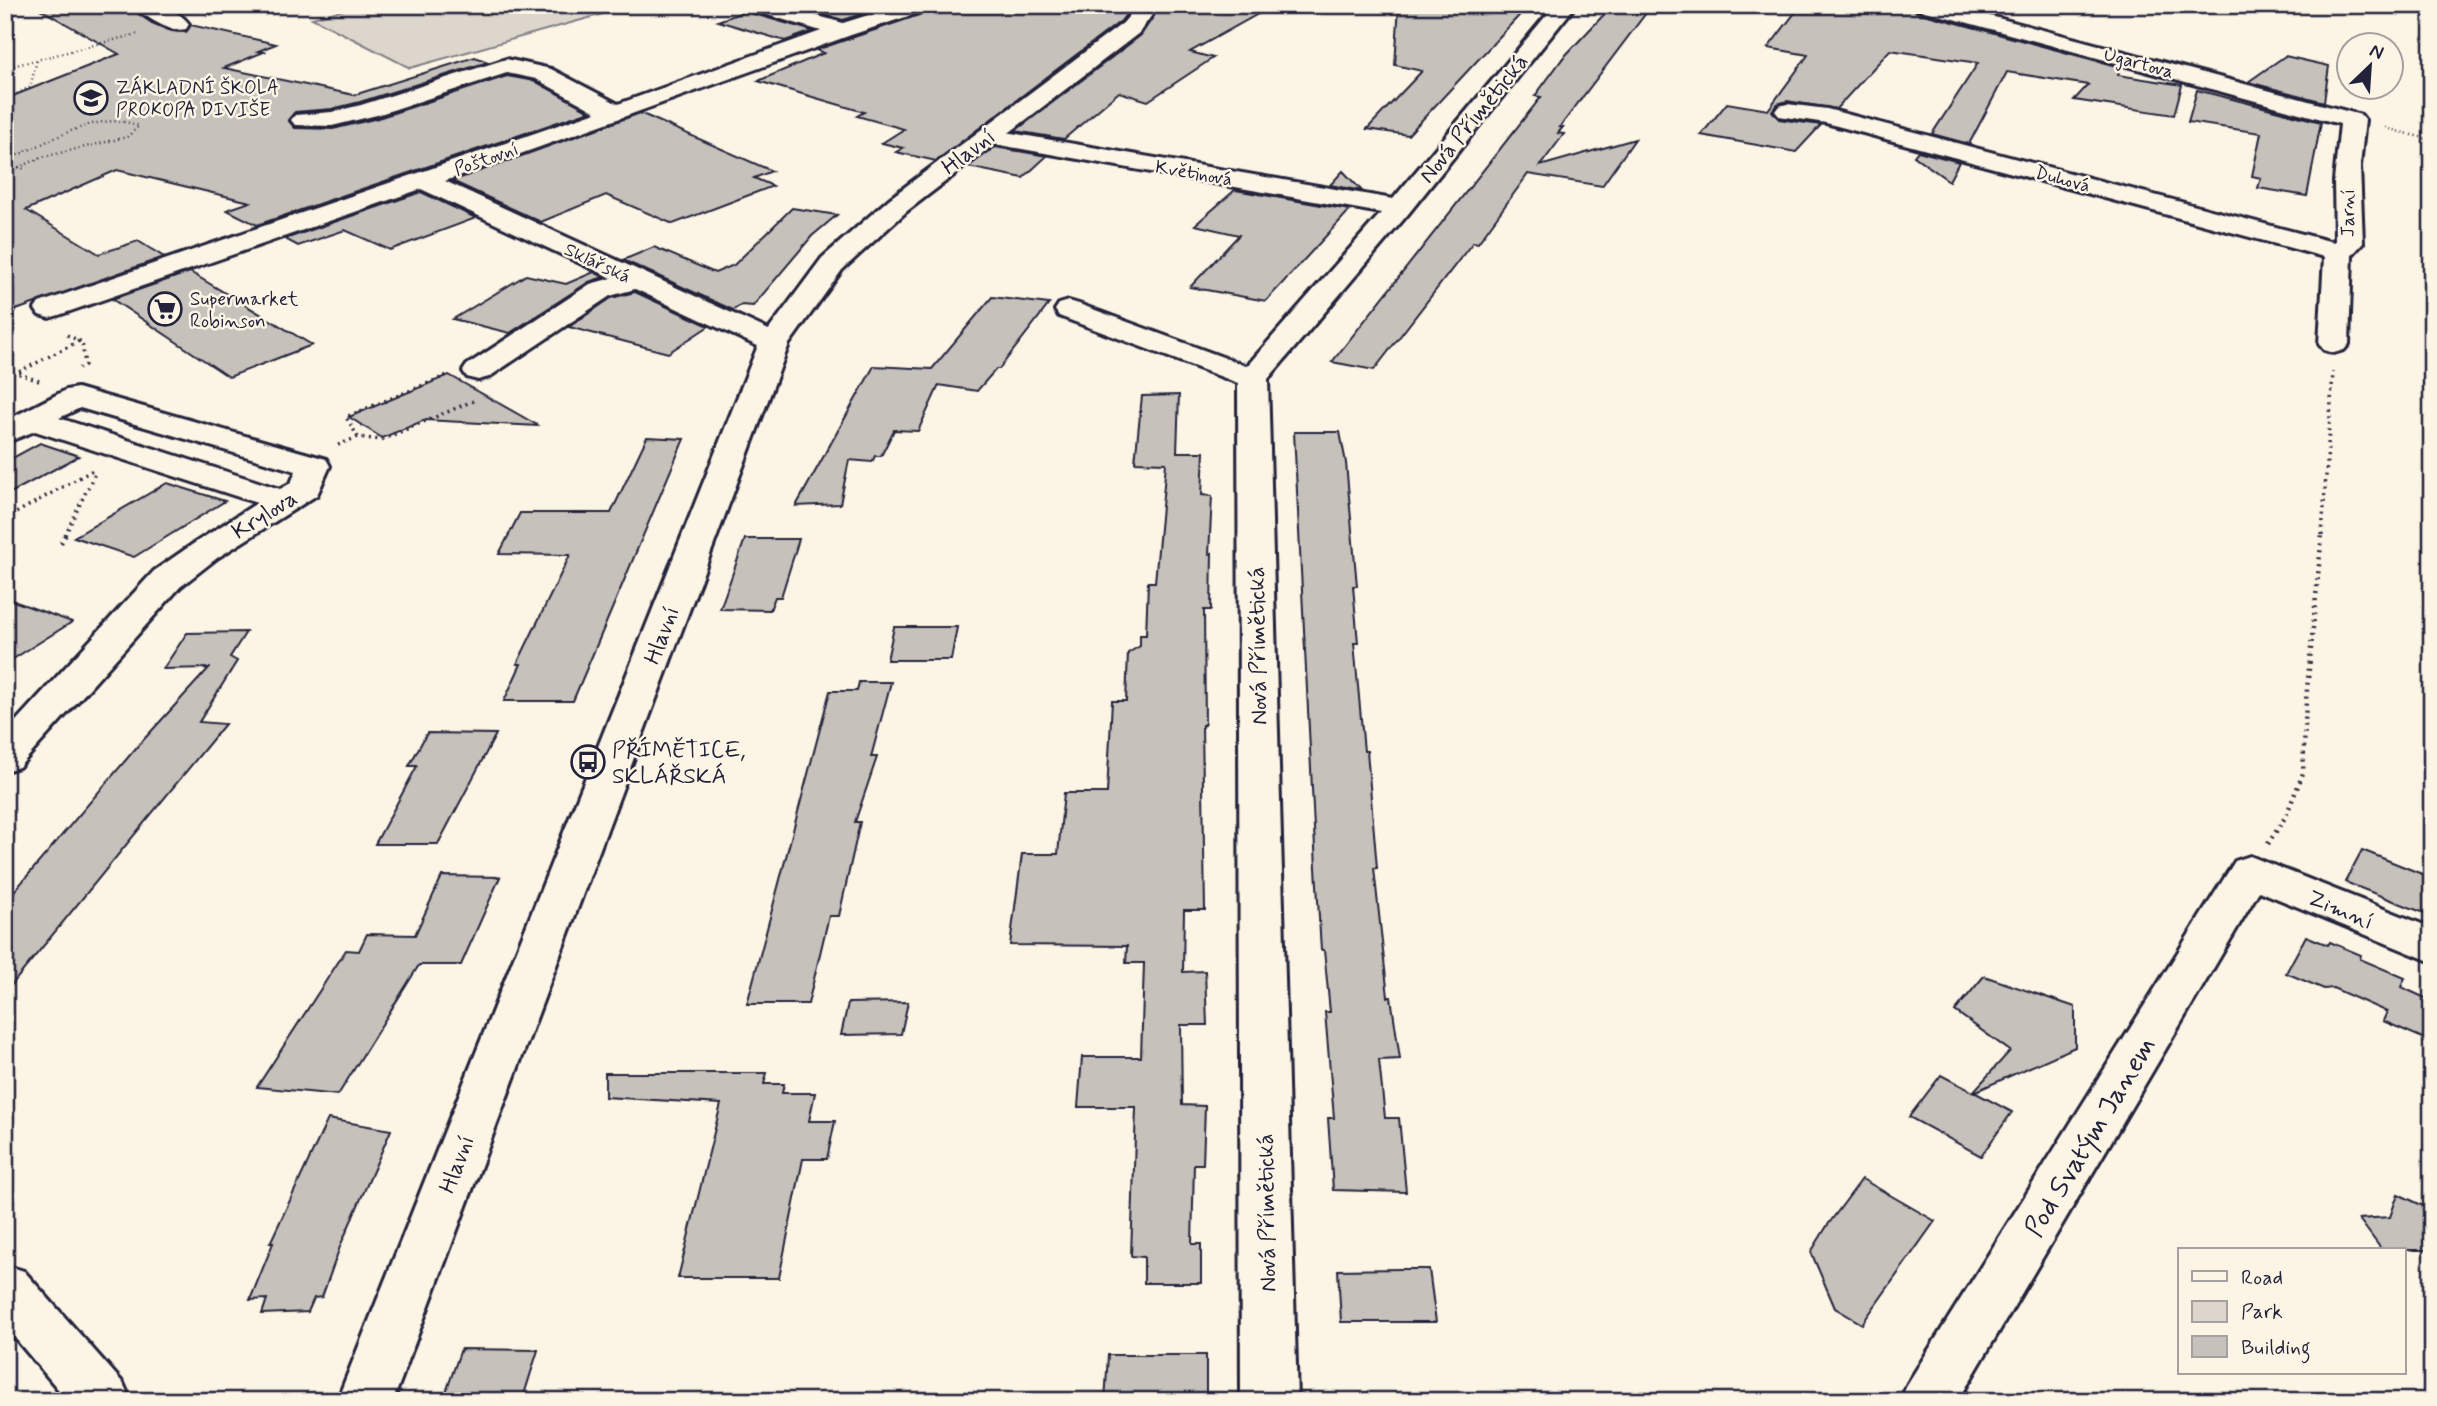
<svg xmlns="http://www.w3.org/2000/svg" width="2437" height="1406" font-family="Mynerve,sans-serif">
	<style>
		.green { fill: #dcd6cc; stroke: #7f7c84; stroke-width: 2 }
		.building { fill: #c6c1bb; stroke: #22223b; stroke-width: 2 }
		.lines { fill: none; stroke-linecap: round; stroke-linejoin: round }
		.minor-casing { stroke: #22223b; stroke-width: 6 }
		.major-casing { stroke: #22223b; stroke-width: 6 }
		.path-far2 { stroke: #22223b; stroke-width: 2.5; stroke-dasharray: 1 3.5; stroke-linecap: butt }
		.path-far1 { stroke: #22223b; stroke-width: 3.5; stroke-dasharray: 2 4.5; stroke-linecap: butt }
		.path { stroke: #22223b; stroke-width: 4.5; stroke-dasharray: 2 5; stroke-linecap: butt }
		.minor { fill: #fcf5e5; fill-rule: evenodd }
		.major { fill: #fcf5e5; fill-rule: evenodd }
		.labels { text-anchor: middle; stroke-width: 5; stroke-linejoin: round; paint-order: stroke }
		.far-street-label { font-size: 19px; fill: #22223b; stroke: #fcf5e5 }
		.far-poi-label { font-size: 19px; fill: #22223b; stroke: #fcf5e5; text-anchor: start }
		.street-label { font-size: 23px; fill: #22223b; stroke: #fcf5e5 }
		.poi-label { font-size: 23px; fill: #22223b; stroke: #fcf5e5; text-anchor: start }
		.near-street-label { font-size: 28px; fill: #22223b; stroke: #fcf5e5 }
	</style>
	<rect width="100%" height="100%" fill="#fcf5e5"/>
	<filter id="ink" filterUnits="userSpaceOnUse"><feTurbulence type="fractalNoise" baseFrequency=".0143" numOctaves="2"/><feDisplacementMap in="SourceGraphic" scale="14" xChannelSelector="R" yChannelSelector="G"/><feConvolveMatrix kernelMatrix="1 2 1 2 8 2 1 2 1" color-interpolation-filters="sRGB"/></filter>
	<g filter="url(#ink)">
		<polygon class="green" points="361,5 635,5 410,68 312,18"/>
		<g class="building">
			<polygon points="33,5 130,5 134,11 152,23 172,31 186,32 191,25 276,44 258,51 264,52 224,68 354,95 475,57 488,62 360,102 332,109 295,112 288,120 295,128 333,129 378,118 507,76 535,81 590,111 257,225 227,210 250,202 117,170 26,210 99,254 138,241 164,257 5,314 5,99 119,54"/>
			<polygon points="790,5 890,5 843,20"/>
			<polygon points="935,5 1134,5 1121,21 936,161 896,152 903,148 882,143 904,129 857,116 864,112 758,81 824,53 816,50 931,11"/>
			<polygon points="1161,5 1274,5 1190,52 1213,58 1148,101 1119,92 1064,139 1015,131 1141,35"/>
			<polygon points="1399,5 1529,5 1408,135 1367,129 1422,71 1395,65"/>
			<polygon points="1801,5 1912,5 1916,12 2120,67 2118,75 2182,85 2174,115 2074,100 2088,85 2007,72 1969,144 1932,134 1978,63 1890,50 1836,109 1787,101 1777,104 1772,111 1779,119 1821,125 1796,152 1701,135 1727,103 1768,110 1808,55 1768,48"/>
			<polygon points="1610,8 1646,13 1560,127 1563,127 1558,133 1564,134 1540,166 1635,139 1602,186 1528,174 1478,243 1473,242 1374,370 1332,362 1541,97 1535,96 1563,58"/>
			<polygon points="746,11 747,12 813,31 785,41 718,21"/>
			<polygon points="2285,56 2329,66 2324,102 2248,82"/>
			<polygon points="2197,90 2321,122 2307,196 2258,188 2261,178 2252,176 2261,133 2188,122"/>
			<polygon points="640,113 772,171 754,178 773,186 673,224 606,195 541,222 452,181"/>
			<polygon points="995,147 1047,156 1023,178 968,167"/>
			<polygon points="1918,151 1959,162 1949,181 1914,156"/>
			<polygon points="1343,171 1362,191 1330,185"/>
			<polygon points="1235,190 1350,210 1266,301 1190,287 1239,235 1195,225"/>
			<polygon points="421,192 476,218 390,250 345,230 298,246 285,239"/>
			<polygon points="792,208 837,215 812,236 753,306 741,305 733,310 623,260 654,247 715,273 734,265"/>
			<polygon points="190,272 312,345 229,377 112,299"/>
			<polygon points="594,272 604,277 589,282 510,333 453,319 526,275 566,284"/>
			<polygon points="635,292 709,326 668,353 569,327 611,298"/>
			<polygon points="992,297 1049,304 999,369 996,369 977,391 939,385 918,431 894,430 881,456 875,456 872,462 849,460 840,504 796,506 874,366 932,369"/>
			<polygon points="449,375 539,426 425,420 382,438 349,417"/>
			<polygon points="1179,395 1177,452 1204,452 1202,495 1212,496 1209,554 1212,553 1211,610 1204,610 1205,725 1202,725 1205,910 1184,910 1183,972 1205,971 1207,1025 1181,1025 1182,1105 1205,1106 1203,1164 1194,1164 1192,1244 1201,1244 1201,1283 1144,1283 1144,1257 1131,1256 1136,1107 1078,1107 1082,1057 1141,1057 1144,963 1126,963 1127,946 1010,945 1022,854 1058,854 1064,793 1107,793 1112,701 1126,701 1128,653 1140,646 1140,635 1146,635 1148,582 1155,582 1166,463 1135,462 1142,396"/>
			<polygon points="1294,432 1340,432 1346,463 1357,586 1353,586 1358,643 1354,643 1364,751 1367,751 1377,868 1374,868 1388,997 1391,997 1400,1059 1379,1060 1385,1118 1399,1118 1406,1192 1333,1190 1328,1118 1334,1118 1325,1012 1330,1012 1324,950 1321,950 1316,868"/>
			<polygon points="647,437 684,439 573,701 504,701 521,664 517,664 570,555 499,554 520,513 611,513"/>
			<polygon points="40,443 79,456 5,496 5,462"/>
			<polygon points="167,483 225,501 134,557 74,537"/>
			<polygon points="745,539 799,539 781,597 775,597 770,610 720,609"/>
			<polygon points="5,598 72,622 5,664"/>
			<polygon points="894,627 957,627 951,660 887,660"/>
			<polygon points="246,632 230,657 237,661 199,722 225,724 5,993 5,902 136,748 209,668 163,669 187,633"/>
			<polygon points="859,682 891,682 871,757 877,757 855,822 860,822 839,916 829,916 808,1004 747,1004 830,691 857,691"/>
			<polygon points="427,733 496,734 438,844 375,844 417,766 409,766"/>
			<polygon points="2362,850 2432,878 2432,916 2345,882"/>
			<polygon points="442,876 500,877 461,965 419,965 338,1095 257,1087 346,950 359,951 367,934 415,935"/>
			<polygon points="2306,936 2328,945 2330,942 2361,955 2360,959 2405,978 2401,987 2432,1001 2432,1042 2383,1021 2387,1012 2333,988 2324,989 2286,973"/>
			<polygon points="1984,976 2075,1007 2075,1047 1974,1092 2012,1112 1981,1156 1909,1117 1941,1075 1973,1092 2010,1051 1955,1011"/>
			<polygon points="908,1002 901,1034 841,1035 848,1003"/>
			<polygon points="605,1073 767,1073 764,1084 784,1084 782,1093 815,1093 809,1121 835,1121 827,1159 803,1159 779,1278 678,1278 721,1104 605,1097"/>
			<polygon points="328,1119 391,1130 341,1244 322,1297 314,1298 308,1312 262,1314 267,1299 250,1300 273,1243 270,1243"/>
			<polygon points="1862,1179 1935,1221 1862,1324 1835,1308 1811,1252 1827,1226"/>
			<polygon points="2398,1194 2432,1210 2432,1250 2382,1250 2359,1219 2390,1217"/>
			<polygon points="1400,1269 1429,1269 1436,1322 1341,1322 1338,1270"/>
			<polygon points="461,1349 538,1350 522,1401 443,1401"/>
			<polygon points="1108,1355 1206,1355 1206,1401 1105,1401"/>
		</g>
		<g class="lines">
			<defs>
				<g id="minor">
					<path d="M 132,5 C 151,5 176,6 189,24 L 186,29 C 168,33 150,18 135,9 Z"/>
					<polygon points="745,5 779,5 843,23 900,5 933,5 930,9 851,35 445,181 784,337 789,343 784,349 774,352 764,349 635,289 610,296 489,377 478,380 467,377 463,371 467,365 590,284 612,278 421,189 59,315 49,318 39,315 35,309 39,303 596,112 536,79 507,73 377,115 332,126 295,125 291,120 295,115 332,112 361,105 506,59 551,69 618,104 821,31 748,9"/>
					<polygon points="1555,5 1576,5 1408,214 1268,379 1297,1401 1241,1401 1238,383 1059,316 1055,310 1059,304 1069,301 1079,304 1247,366 1381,213 988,143 979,141 976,136 979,131 988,129 1393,199"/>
					<polygon points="1914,5 1949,5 2361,115 2365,120 2360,166 2363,243 2352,255 2349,344 2344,350 2334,353 2324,350 2319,344 2324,257 1826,123 1779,116 1775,111 1779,106 1787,104 1827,109 2333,242 2335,241 2334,181 2340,124 1917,9"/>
					<path d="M 77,388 L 326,459 L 330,466 L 317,495 L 217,558 L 180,587 L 19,767 L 5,771 L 5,733 L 154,571 L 193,544 L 257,503 L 35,431 L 5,443 L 5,421 L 66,390 ZM 80,408 L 296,471 L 291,483 L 280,489 L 59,418 Z"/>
					<polygon points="2250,856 2432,928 2432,962 2259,891 1958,1401 1900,1401 1908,1383 2235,861"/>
					<polygon points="5,1265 24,1271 123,1383 131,1401 68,1401 5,1326"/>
				</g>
				<polygon id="major" points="1138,5 1159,5 1139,33 907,211 842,270 789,344 393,1401 337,1401 759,343 822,258 889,199 1123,23"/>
			</defs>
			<use href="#minor" class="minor-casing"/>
			<use href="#major" class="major-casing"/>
			<g class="path-far2">
				<polyline points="206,16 249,5"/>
				<polyline points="5,68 137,34"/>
				<polyline points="5,100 30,87 37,60"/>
				<polyline points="2385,128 2432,140"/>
				<path d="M 5,160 C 46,146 95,108 139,126 L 127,137 L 43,157 L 5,173"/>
				<polyline points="5,164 25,169"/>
				<polyline points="5,214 9,216 5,221"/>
			</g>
			<g class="path-far1">
				<polyline points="5,302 21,313"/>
				<polyline points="67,335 82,342 85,365 79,368"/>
				<polyline points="39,381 17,373 79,341"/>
				<polyline points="358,437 346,417 447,375"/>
				<polyline points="338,445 358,437 381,440 473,401"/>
				<polyline points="5,519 93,470"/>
				<polyline points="65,535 96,471"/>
				<polyline points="2322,535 2333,372"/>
			</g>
			<g class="path">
				<polyline points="61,543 66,534"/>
				<polyline points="2268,844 2286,816 2303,773 2306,700 2322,534"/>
			</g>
			<use href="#minor" class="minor"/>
			<use href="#major" class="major"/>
		</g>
	</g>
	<defs>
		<symbol id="school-ring" viewBox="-11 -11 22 22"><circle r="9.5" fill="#fcf5e5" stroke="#22223b" stroke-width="1.5"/><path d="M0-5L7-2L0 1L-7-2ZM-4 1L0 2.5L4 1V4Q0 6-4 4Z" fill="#22223b"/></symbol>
		<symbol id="supermarket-ring" viewBox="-11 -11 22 22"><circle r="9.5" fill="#fcf5e5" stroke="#22223b" stroke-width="1.5"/><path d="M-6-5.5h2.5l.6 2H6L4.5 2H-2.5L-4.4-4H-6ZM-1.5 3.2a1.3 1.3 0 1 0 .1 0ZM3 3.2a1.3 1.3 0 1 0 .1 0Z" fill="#22223b"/></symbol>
		<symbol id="bus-ring" viewBox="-11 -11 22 22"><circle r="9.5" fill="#fcf5e5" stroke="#22223b" stroke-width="1.5"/><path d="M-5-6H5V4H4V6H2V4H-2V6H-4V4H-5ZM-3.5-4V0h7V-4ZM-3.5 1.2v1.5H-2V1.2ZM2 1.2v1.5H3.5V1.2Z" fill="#22223b"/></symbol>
	</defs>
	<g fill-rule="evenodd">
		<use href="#school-ring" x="72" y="79" width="38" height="38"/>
		<use href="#supermarket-ring" x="146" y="290" width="38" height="38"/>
		<use href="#bus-ring" x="569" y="743" width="38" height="38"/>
	</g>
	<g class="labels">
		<g class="far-street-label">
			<text transform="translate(2139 62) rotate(15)" y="7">Ugartova</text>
			<text transform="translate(486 158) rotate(-19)" y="7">Poštovní</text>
			<text transform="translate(1194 172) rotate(10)" y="7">Květinová</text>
			<text transform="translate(2063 178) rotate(15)" y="7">Duhová</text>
			<text transform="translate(2347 213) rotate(-89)" y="7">Jarní</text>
			<text transform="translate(598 262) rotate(25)" y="7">Sklářská</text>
		</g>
		<g class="far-poi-label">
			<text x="116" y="94">ZÁKLADNÍ ŠKOLA<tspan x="116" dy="22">PROKOPA DIVIŠE</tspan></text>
			<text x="190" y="305">Supermarket<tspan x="190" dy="22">Robinson</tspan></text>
		</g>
		<g class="street-label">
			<text transform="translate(1473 118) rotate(-51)" y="8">Nová Přímětická</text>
			<text transform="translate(968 151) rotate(-37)" y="8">Hlavní</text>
			<text transform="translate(264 514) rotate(-32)" y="8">Krylova</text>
			<text transform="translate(661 635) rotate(-69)" y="8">Hlavní</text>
			<text transform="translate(1257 646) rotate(-91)" y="8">Nová Přímětická</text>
			<text transform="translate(2341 909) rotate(23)" y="8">Zimní</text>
			<text transform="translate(456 1164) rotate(-69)" y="8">Hlavní</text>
			<text transform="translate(1266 1213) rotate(-91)" y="8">Nová Přímětická</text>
		</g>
		<g class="poi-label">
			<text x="612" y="757">PŘÍMĚTICE,<tspan x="612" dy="26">SKLÁŘSKÁ</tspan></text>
		</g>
		<g class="near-street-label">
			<text transform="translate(2089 1136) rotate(-59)" y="10">Pod Svatým Janem</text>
		</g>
	</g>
	<rect width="2437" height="1406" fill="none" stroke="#fcf5e5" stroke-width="28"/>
	<rect x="14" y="14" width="2409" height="1378" fill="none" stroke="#22223b" stroke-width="2.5" filter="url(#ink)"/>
	<rect x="2178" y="1248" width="228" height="126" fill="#fcf5e5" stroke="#a5a1a1" stroke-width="2"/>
	<rect x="2192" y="1271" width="35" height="10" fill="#fcf5e5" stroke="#a5a1a1" stroke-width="2"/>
	<text x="2241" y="1284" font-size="21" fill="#22223b">Road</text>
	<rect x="2192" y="1301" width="35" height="21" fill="#dcd6cc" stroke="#a5a1a1" stroke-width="2"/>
	<text x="2241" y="1318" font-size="21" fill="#22223b">Park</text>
	<rect x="2192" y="1336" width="35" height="21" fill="#c6c1bb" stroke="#a5a1a1" stroke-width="2"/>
	<text x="2241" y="1354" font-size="21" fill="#22223b">Building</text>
	<g transform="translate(2370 66) rotate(25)"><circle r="33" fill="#fcf5e5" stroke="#a5a1a1" stroke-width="2"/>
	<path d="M0-5L12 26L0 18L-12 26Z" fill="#22223b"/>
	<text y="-10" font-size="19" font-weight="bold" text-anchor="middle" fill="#22223b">N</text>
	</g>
</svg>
